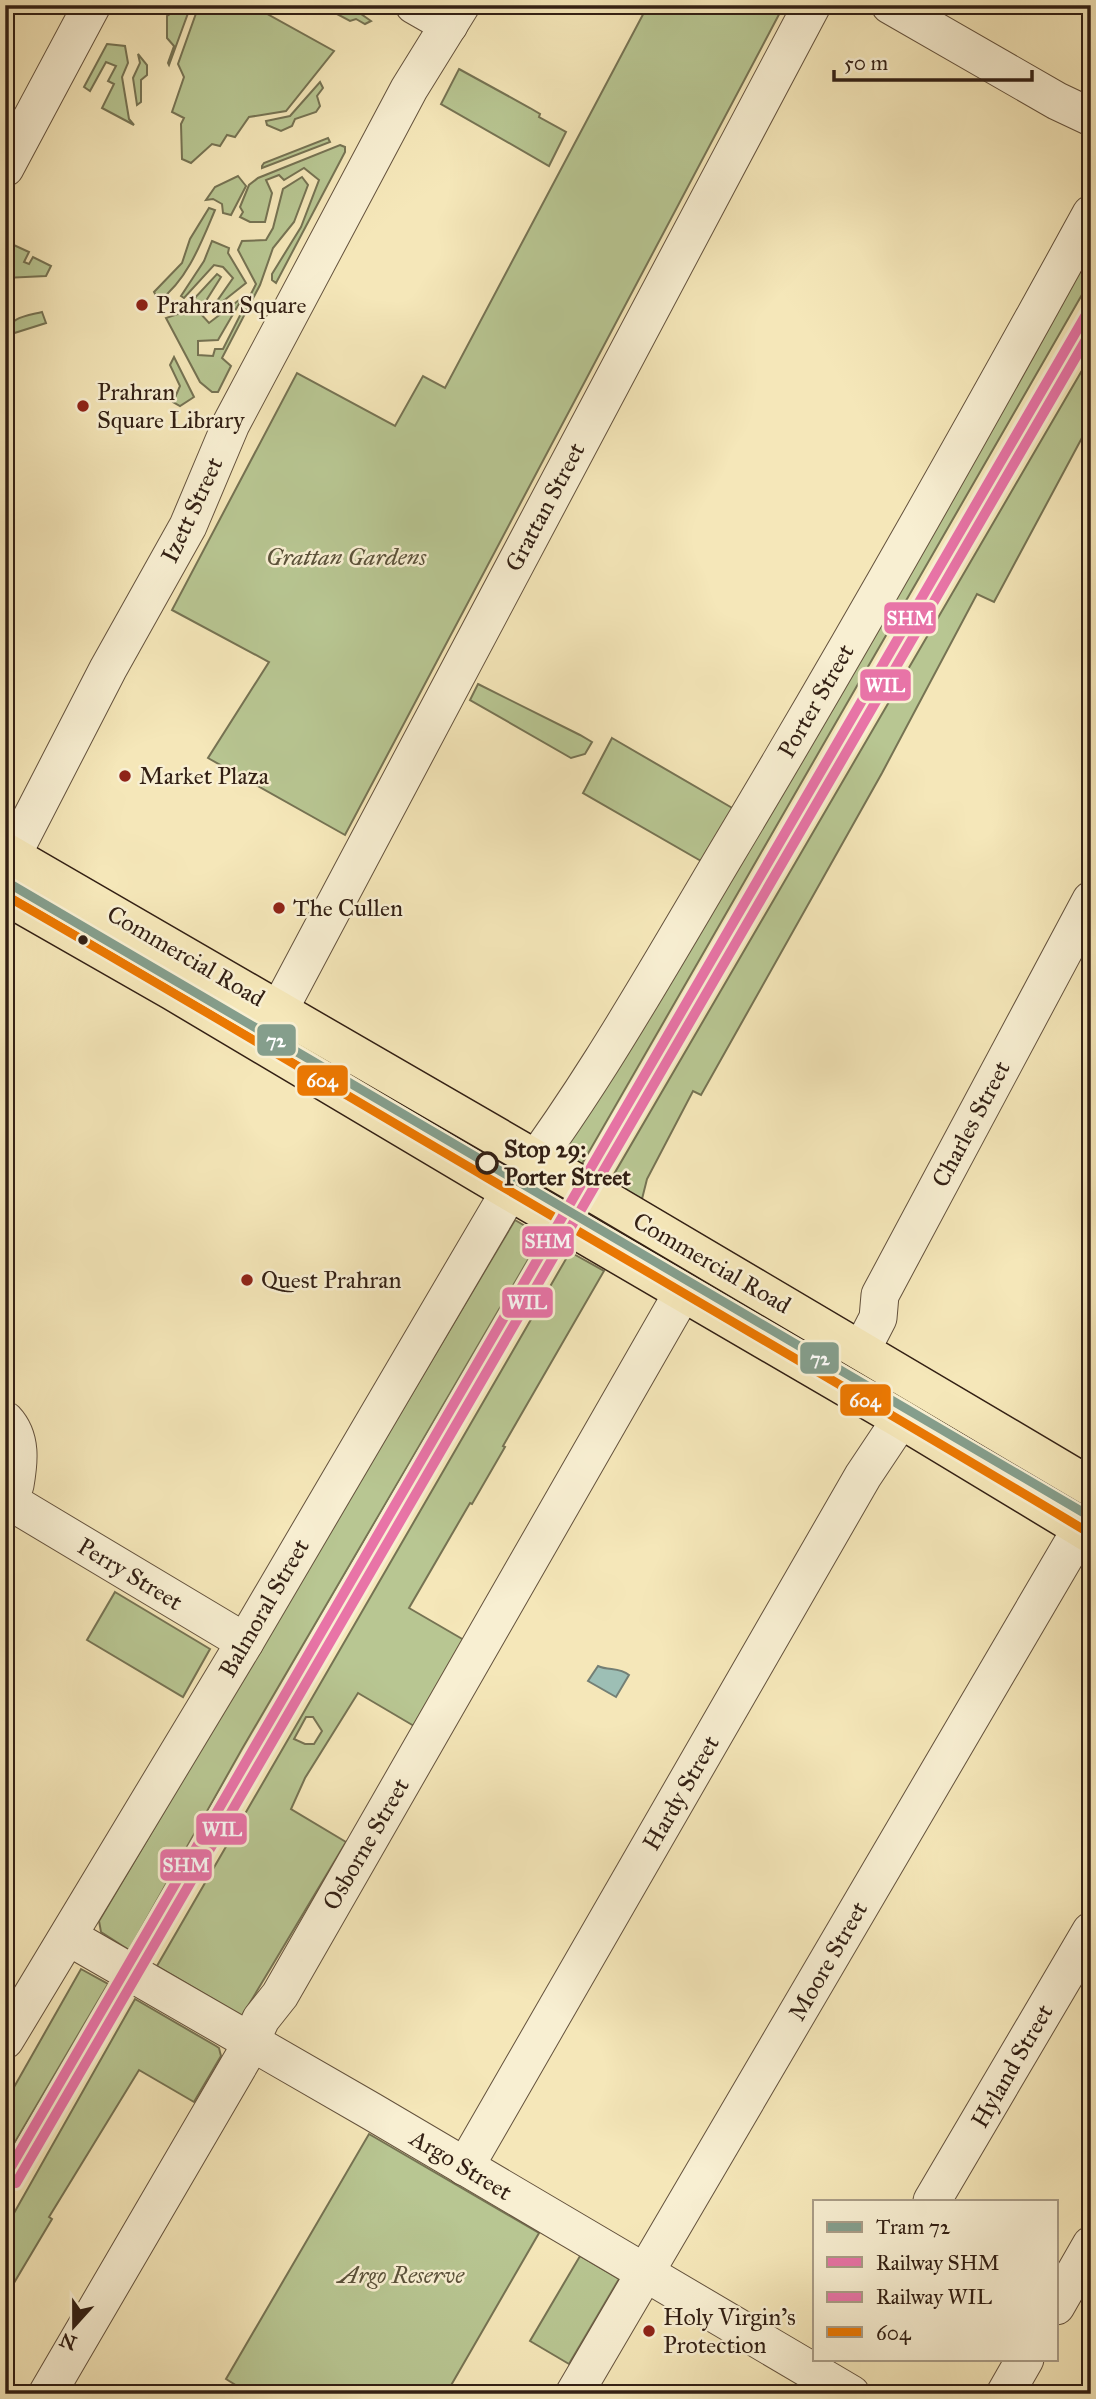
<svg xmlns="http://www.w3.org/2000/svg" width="1096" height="2399" font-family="'IM FELL Great Primer',serif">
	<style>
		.green { fill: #b8c692; stroke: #767353; stroke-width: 2; fill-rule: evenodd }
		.water { fill: #9dbfb5; stroke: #737f75; stroke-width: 2 }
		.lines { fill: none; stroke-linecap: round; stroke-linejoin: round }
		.minor-casing { stroke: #64523d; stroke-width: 39 }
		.major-casing { stroke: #332014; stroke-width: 41 }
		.minor { stroke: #f8efd2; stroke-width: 37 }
		.major { stroke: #f5e7b9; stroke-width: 38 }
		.bus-1-casing { stroke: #f8efd2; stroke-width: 14 }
		.bus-1 { stroke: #eb7802; stroke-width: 9 }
		.rail-1-casing { stroke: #f8efd2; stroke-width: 16 }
		.rail-2-casing { stroke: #f8efd2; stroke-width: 16 }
		.rail-1 { stroke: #e874a7; stroke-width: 10 }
		.rail-2 { stroke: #e874a7; stroke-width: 10 }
		.tram-1-casing { stroke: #f8efd2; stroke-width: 14 }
		.tram-1 { stroke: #859e8c; stroke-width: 9 }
		.poi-dot { fill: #8f2418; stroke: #f8efd2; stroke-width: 2.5 }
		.bus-dot { fill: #332014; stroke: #f8efd2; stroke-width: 2.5 }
		.stop-dot { fill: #f8efd2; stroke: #332014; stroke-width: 3.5 }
		.labels { text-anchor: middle; stroke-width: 5; stroke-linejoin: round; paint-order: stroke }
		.poi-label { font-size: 24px; fill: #332014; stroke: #f8efd2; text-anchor: start }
		.street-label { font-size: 24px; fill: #332014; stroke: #f8efd2 }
		.park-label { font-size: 24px; font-style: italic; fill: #5b523a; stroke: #f8efd2 }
		.stop-label { font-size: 24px; font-weight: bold; fill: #332014; stroke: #f8efd2; text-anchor: start }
		.line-badge { stroke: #f8efd2; stroke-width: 2.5 }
		.badge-label { font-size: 19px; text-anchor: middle; font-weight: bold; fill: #fff }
	</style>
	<rect width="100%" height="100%" fill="#f5e7b9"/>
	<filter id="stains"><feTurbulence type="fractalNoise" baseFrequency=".00286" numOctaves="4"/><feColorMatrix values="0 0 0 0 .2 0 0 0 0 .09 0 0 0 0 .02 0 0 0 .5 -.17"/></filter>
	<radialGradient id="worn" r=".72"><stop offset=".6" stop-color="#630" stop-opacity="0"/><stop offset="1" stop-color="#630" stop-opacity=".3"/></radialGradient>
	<g class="green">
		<polygon points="173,5 191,5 169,65 168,63 174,46 167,38 167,16 173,12"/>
		<polygon points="199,5 251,5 334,51 286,111 249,117 235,137 227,135 220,146 212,144 191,163 182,159 181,124 184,118 172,112 184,77 178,64"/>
		<polygon points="320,5 332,5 343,11 351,7 371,21 365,24 356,19 350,21"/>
		<polygon points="648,5 784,5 345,835 208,758 269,662 172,610 297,373 395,426 423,376 445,388"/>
		<polygon points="107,44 125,46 128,63 122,77 129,119 134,125 102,108 114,84 108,81 116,66 106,62 90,91 84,87"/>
		<polygon points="138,54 147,65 147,75 141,80 141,102 137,105 133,78 140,63"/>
		<polygon points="459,69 530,108 540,114 539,117 566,132 549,166 441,104"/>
		<polygon points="320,82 323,88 317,96 320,106 316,112 295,119 292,126 281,131 267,125 266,121 290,116"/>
		<polygon points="328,138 330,142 262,168 262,166 264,163"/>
		<polygon points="340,145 345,147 345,152 276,283 272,280 272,274 301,227 319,180 304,168 284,180 279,175 266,180 272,193 265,222 250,222 240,217 243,212 240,207 249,185 258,178"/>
		<polygon points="238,176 246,186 231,215 223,213 222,204 213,199 206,200 215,187"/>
		<polygon points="302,177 308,185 294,222 273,248 260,285 222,358 231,366 218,392 212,392 200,382 166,318 181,313 217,274 221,277 199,312 209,323 243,297 218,340 198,341 198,355 213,356 215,349 223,349 256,284 238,250 242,241 266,240 273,228 283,189"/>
		<path d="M 209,208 L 215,210 C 201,243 188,279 159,301 L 154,292 L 182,263 L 190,239 Z"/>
		<polygon points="5,241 29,252 24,262 29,264 33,257 51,266 46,276 5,278"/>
		<polygon points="212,241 229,248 228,253 246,283 217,306 215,304 233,278 223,267 214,265 184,298 181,296 204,261"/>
		<polygon points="1091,247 1091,279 582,1164 557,1150"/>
		<path d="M 42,312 L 46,323 L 5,336 C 8,317 26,316 42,312 Z"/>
		<polygon points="1091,355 1091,421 994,602 977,594 882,773 701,1095 693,1091 647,1179 642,1199 610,1181"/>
		<polygon points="174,357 194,397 180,406 173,402 180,386 170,365"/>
		<polygon points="478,684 580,735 592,742 585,754 571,758 470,700"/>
		<polygon points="612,738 734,809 701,861 583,793"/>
		<polygon points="515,1220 542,1236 242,1749 129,1950 101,1932 99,1921"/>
		<path d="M 570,1252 L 604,1271 L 503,1446 L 505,1447 L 472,1504 L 470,1503 L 409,1608 L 464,1640 L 414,1726 L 358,1693 L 305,1778 L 291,1809 L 346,1842 L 242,2016 L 157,1966 ZM 306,1717 L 313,1717 L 322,1731 L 314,1744 L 305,1744 L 294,1739 Z"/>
		<polygon points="115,1592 210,1649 183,1697 87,1640"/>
		<polygon points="81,1969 108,1984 5,2159 5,2103"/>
		<polygon points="135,1999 216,2046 219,2048 221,2056 194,2102 139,2070 49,2217 52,2219 5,2298 5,2229"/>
		<polygon points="369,2134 539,2233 446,2394 250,2394 226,2379"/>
		<polygon points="580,2256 619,2279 569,2364 530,2341"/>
	</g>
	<path class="water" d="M 598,1666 C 609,1671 619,1667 629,1675 L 616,1697 L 588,1681 Z"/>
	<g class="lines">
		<defs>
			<g id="minor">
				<polyline points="414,5 449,25"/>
				<polyline points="890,5 1057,101 1091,117"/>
				<polyline points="5,168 92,5"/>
				<polyline points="5,869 108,669 188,526 231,424 409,89 461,5"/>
				<polyline points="279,1010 812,5"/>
				<polyline points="861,1351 878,1318 880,1295 1091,900"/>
				<path d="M 5,1420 C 22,1438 19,1462 15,1485"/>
				<polyline points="16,1505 245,1642"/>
				<polyline points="69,1937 371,2111 851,2394"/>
				<path d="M 5,2040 L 245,1642 L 501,1206 C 585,1098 653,977 723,859 C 850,647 972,431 1091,214"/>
				<polyline points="465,2167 863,1476 901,1419"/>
				<polyline points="932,2201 1091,1931"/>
				<polyline points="1056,2306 1091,2245"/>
				<polyline points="47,2394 243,2058 261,2019 280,1995 683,1292"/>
				<polyline points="574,2394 1081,1529"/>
				<polyline points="1005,2394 1025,2359"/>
			</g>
			<g id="major">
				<polyline points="5,852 604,1199 1091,1487"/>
				<polyline points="5,895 173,991 484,1176 901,1419 1091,1534"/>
			</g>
		</defs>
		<use href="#minor" class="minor-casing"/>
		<use href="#major" class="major-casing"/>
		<use href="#minor" class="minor"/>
		<use href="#major" class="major"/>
		<defs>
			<path id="bus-1" d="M 5,895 C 166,987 325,1083 486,1177 C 688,1296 890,1413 1091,1534"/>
		</defs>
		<use href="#bus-1" class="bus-1-casing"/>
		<use href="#bus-1" class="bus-1"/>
		<defs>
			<polyline id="rail-1" points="5,2177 1091,306"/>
			<polyline id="rail-2" points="16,2183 1091,331"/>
		</defs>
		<use href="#rail-1" class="rail-1-casing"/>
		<use href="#rail-2" class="rail-2-casing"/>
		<use href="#rail-1" class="rail-1"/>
		<use href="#rail-2" class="rail-2"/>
		<defs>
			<polyline id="tram-1" points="5,881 1091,1517"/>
		</defs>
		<use href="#tram-1" class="tram-1-casing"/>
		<use href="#tram-1" class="tram-1"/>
	</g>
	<g class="poi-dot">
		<circle cx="142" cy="305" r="7"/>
		<circle cx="83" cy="406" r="7"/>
		<circle cx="125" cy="776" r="7"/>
		<circle cx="279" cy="908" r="7"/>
		<circle cx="247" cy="1280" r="7"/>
		<circle cx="649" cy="2331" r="7"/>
	</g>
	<circle class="bus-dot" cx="83" cy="940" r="6"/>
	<circle class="stop-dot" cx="487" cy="1163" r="10"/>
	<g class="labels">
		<g class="poi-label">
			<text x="156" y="313">Prahran Square</text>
			<text x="97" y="400">Prahran<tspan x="97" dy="28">Square Library</tspan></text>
			<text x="139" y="784">Market Plaza</text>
			<text x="293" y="916">The Cullen</text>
			<text x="261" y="1288">Quest Prahran</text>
			<text x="663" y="2325">Holy Virgin's<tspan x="663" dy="28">Protection</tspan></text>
		</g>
		<g class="street-label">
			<text transform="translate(545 507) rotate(-62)" y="8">Grattan Street</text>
			<text transform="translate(192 510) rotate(-65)" y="8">Izett Street</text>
			<text transform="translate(816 701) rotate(-60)" y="8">Porter Street</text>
			<text transform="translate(186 956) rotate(30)" y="8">Commercial Road</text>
			<text transform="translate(971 1124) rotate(-62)" y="8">Charles Street</text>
			<text transform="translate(712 1263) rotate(30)" y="8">Commercial Road</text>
			<text transform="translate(130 1574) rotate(31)" y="8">Perry Street</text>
			<text transform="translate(264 1608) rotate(-60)" y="8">Balmoral Street</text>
			<text transform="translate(681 1793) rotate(-60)" y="8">Hardy Street</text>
			<text transform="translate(366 1844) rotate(-60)" y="8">Osborne Street</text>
			<text transform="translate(828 1961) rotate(-60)" y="8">Moore Street</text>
			<text transform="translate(1012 2066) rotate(-60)" y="8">Hyland Street</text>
			<text transform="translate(461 2165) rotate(31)" y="8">Argo Street</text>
		</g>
		<g class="park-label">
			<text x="346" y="565">Grattan Gardens</text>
			<text x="401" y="2283">Argo Reserve</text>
		</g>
		<g class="stop-label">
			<text x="504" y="1157">Stop 29:<tspan x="504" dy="28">Porter Street</tspan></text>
		</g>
	</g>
	<g class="line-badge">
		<rect x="883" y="601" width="54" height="34" rx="7" fill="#e874a7"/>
		<rect x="859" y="668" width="53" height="34" rx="7" fill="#e874a7"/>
		<rect x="256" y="1023" width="41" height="34" rx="7" fill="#859e8c"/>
		<rect x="296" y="1064" width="53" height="33" rx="7" fill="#eb7802"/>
		<rect x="521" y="1225" width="54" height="33" rx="7" fill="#e874a7"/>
		<rect x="501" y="1286" width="53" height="33" rx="7" fill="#e874a7"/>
		<rect x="799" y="1341" width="41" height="34" rx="7" fill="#859e8c"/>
		<rect x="839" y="1383" width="53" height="34" rx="7" fill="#eb7802"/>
		<rect x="195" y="1812" width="53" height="34" rx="7" fill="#e874a7"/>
		<rect x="159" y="1848" width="54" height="34" rx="7" fill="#e874a7"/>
	</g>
	<g class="badge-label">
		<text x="910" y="625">SHM</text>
		<text x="885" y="692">WIL</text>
		<text x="276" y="1047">72</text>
		<text x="322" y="1087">604</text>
		<text x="548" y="1248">SHM</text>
		<text x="527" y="1309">WIL</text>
		<text x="820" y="1365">72</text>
		<text x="865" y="1407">604</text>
		<text x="222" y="1836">WIL</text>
		<text x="186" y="1872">SHM</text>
	</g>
	<rect width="1096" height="2399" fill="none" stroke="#f5e7b9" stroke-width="28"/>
	<rect x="7" y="7" width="1082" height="2385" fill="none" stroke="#332014" stroke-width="3.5"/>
	<rect x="14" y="14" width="1068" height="2371" fill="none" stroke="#332014" stroke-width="2"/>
	<rect x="813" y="2200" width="245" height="161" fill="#f8efd2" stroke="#a99c86" stroke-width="2"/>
	<rect x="827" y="2222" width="35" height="10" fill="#859e8c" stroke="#a99c86" stroke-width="2"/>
	<text x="876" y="2234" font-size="21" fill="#332014">Tram 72</text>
	<rect x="827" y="2257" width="35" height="10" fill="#e874a7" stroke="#a99c86" stroke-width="2"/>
	<text x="876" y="2270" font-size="21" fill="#332014">Railway SHM</text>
	<rect x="827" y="2292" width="35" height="10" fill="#e874a7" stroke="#a99c86" stroke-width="2"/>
	<text x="876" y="2304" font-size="21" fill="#332014">Railway WIL</text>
	<rect x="827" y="2327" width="35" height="10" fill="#eb7802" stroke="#a99c86" stroke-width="2"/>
	<text x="876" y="2340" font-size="21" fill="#332014">604</text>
	<g transform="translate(74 2326) rotate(201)" stroke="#f8efd2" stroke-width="5" paint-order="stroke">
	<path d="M0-5L12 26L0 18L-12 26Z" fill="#332014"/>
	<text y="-10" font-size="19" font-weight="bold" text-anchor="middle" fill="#332014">N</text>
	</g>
	<path d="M834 70v10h198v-10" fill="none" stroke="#332014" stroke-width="3.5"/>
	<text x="844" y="70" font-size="21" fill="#332014" stroke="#f8efd2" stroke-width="5" paint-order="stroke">50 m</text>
	<rect width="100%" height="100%" filter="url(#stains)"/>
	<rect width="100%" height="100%" fill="url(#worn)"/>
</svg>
